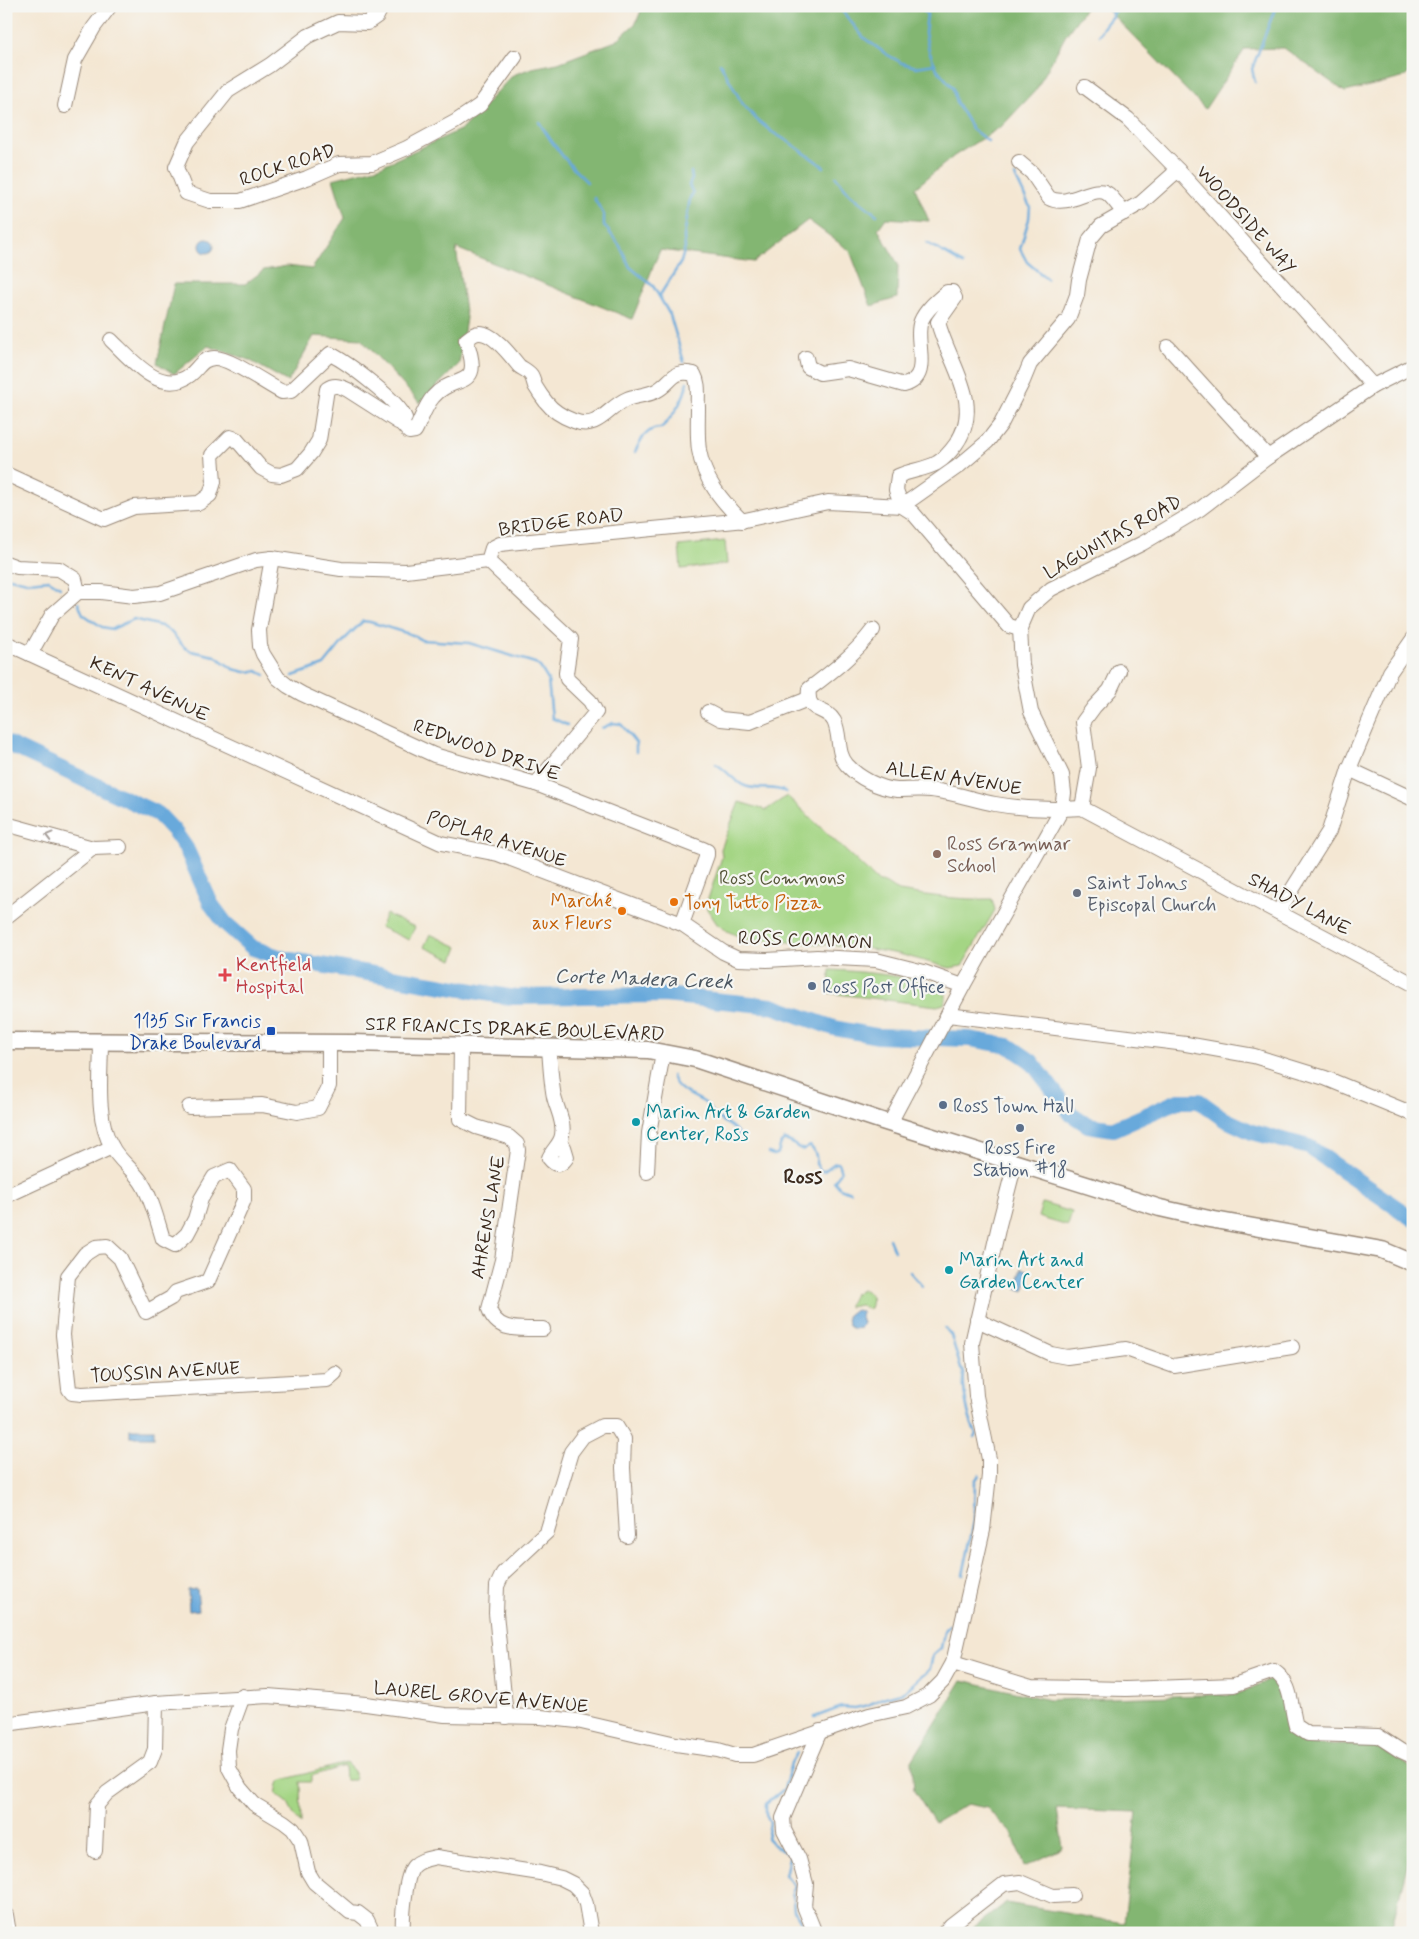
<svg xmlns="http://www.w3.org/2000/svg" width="1419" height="1939" font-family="Mynerve,sans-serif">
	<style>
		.green { fill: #a4d584; stroke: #708051 }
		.forest { fill: #83b672; stroke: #5f7048 }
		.water { fill: #68a9db; stroke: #526a7c }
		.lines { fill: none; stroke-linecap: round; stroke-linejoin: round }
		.stream { stroke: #68a9db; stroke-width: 2.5 }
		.river { stroke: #68a9db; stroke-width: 16 }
		.minor-casing { stroke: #988878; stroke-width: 16 }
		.major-casing { stroke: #988878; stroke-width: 19 }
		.minor { stroke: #fff; stroke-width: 14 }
		.major { stroke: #fff; stroke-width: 16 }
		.oneway { stroke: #a79f9a }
		.education-dot { fill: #8d6e63; stroke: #f6f6f2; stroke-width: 2 }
		.worship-dot { fill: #6b7280; stroke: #f6f6f2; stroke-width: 2 }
		.food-dot { fill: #e8710a; stroke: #f6f6f2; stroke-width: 2 }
		.health-dot { fill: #e0444e; stroke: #f6f6f2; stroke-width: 2 }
		.service-dot { fill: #5c6f8a; stroke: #f6f6f2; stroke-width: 2 }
		.transit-dot { fill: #1a4fb4; stroke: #f6f6f2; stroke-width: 2 }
		.culture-dot { fill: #0f9aa8; stroke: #f6f6f2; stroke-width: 2 }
		.labels { text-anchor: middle; stroke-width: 4.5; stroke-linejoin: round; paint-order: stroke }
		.street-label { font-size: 19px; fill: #3b2a1e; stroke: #f6f6f2 }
		.education-label { font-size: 19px; fill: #785e54; stroke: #f6f6f2; text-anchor: start }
		.park-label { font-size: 19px; fill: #555538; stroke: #f6f6f2 }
		.worship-label { font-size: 19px; fill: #5b616d; stroke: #f6f6f2; text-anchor: start }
		.food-label { font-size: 19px; fill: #c56008; stroke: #f6f6f2; text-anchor: end }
		.health-label { font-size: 19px; fill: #be3a42; stroke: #f6f6f2; text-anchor: start }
		.service-label { font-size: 19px; fill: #4e5e75; stroke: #f6f6f2; text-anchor: start }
		.transit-label { font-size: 19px; fill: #164399; stroke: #f6f6f2; text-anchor: end }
		.culture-label { font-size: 19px; fill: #0d838f; stroke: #f6f6f2; text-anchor: start }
		.water-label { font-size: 20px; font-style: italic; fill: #4b5660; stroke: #f6f6f2 }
		.quarter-label { font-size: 21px; font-weight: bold; fill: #3b2a1e; stroke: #f6f6f2 }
	</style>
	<rect width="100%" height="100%" fill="#f6f6f2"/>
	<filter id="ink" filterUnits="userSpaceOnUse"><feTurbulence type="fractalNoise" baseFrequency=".02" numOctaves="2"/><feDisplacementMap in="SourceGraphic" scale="10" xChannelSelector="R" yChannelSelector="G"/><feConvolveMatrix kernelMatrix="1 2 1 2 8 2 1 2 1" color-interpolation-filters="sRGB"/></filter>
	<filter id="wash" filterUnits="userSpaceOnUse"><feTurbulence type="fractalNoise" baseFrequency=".0096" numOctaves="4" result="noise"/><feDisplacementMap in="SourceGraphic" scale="20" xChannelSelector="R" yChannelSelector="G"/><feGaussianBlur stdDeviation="1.12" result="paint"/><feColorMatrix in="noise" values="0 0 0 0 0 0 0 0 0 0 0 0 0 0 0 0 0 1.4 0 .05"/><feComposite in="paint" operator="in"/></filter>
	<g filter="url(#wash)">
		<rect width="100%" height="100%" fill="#f4e7d3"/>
		<g class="green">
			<polygon points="725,541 727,564 681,569 679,546"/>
			<path d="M 787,796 L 879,882 C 886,881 891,889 899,891 C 929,896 961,900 992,899 L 995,910 L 962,966 L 950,968 L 899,954 L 852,946 L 745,939 L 727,931 L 717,924 L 707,909 L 707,902 L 722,857 L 721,849 L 739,802 L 766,810 Z"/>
			<polygon points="386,914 415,927 409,940 380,927"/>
			<polygon points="430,934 458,947 453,960 424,947"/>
			<path d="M 830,970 C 856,971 924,976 945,992 C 947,997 946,999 944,1004 L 937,1006 L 829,993 Z"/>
			<polygon points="1042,1203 1072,1212 1068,1226 1038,1217"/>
			<path d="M 862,1290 C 872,1292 873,1300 870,1308 L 868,1309 L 860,1305 L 849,1307 L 849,1304 L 854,1294 Z"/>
			<polygon points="346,1763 354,1771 355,1780 345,1780 344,1766 311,1776 311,1782 300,1782 301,1824 295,1817 287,1802 276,1794 278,1784 282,1780"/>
		</g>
		<g class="forest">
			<polygon points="643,6 1087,6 1066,35 1036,90 1002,126 954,156 915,188 929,221 886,218 878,229 898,264 897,298 871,306 850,251 808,220 754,262 660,250 632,319 456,248 466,318 459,364 420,403 361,339 314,336 288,382 249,360 208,346 174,374 157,363 174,284 245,284 264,270 287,266 312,269 345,218 333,179 379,167 462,129 513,75 532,68 558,63 616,41 636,23"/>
			<polygon points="1104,6 1413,6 1413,71 1402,78 1345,92 1284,48 1245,49 1205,109"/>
			<polygon points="962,1680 1049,1700 1237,1694 1270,1680 1281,1690 1287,1727 1295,1738 1310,1745 1375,1745 1413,1770 1413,1801 1408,1862 1390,1933 966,1933 1006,1903 1124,1923 1137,1812 1057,1809 1063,1848 1024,1867 1013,1835 987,1808 967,1804 935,1823 914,1791 912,1761"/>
		</g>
		<g class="water">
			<circle cx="207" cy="246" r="7"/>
			<polygon points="1022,1268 1030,1271 1024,1291 1016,1288"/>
			<polygon points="857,1310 862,1312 860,1315 863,1323 860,1328 853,1329 848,1325 847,1316 853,1311"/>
			<rect x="130" y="1429" width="24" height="8"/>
			<polygon points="197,1589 199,1610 189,1611 188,1590"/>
		</g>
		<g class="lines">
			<g class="stream">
				<polyline points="838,6 864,38 886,54 902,63 916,67 935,64"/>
				<polyline points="919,6 927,14 925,33 929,51 937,69 953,88 956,102 973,130 988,141"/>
				<polyline points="1109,6 1113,17"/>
				<path d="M 1099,35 C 1104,23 1113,18 1118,6"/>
				<polyline points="720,63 742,103 756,119 772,132 789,142 824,167"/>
				<polyline points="1255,82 1252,69 1276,6"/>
				<path d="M 539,122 C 553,145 567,164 587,182"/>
				<polyline points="1015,176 1030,207 1029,219 1020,249 1027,262 1047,279"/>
				<polyline points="836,177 850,194 877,215"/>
				<polyline points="594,198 604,215 604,225 620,246 630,267 653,286 670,315 684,362"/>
				<polyline points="927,243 963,264"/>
				<polyline points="660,295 681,262 685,248 684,237 690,198 693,193 689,185 692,179 691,172"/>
				<path d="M 635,452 C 640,441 647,427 661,428 C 672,418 686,397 687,382"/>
				<polyline points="6,577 27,582 49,580 60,587"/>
				<polyline points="78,603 83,614 102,627 112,629 134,619 161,626 170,631 184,647 191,651 215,656 233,669 245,672 257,671 265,675"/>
				<polyline points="293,676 324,665 346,638 363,621 370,622 416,636 421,640 469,643 535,663 540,667 548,680 552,718 567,725"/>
				<polyline points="602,728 613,723 621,724 636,743 636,752"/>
				<path d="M 716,764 C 727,770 734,782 745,786 C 757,791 773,785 786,792"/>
				<path d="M 672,1076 C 677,1092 693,1095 705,1103 C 709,1106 709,1109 712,1112 C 722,1124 738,1125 741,1142"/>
				<path d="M 768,1153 L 774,1155 L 778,1153 L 781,1143 L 785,1140 C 793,1142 796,1148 804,1150 L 810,1146 C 816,1152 817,1156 816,1164 L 821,1171 L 824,1171 L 835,1163 L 838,1163 L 841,1172 L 834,1181 L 840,1188 L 850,1192"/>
				<polyline points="889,1239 894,1251"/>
				<polyline points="910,1272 922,1286"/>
				<path d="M 945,1328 L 951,1335 L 961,1369 L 964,1372 C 962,1387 968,1420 976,1433 L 974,1437"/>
				<polyline points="963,1575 974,1521 975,1481 979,1475"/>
				<polyline points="815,1717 842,1707 855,1708 868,1705 882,1698 904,1692 930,1669 933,1655 941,1648 944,1632 949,1625"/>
				<polyline points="797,1753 791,1763 784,1789 766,1804 766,1815 770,1823 767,1838 775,1846 790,1854 785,1875 795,1887 792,1890 794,1910 802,1923 806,1933"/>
			</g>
			<polyline class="river" points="6,743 158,814 174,831 186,848 211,904 225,923 253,948 285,959 509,997 664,995 772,1006 834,1028 877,1036 970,1039 1009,1046 1031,1061 1071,1114 1088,1125 1114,1129 1178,1101 1199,1101 1224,1119 1252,1132 1309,1147 1413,1219"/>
		</g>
	</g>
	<g filter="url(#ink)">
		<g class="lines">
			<defs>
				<g id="minor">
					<polyline points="382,6 377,16 367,23 338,22 308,36 270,65 228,91 187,142 176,167 186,193 210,201 240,201 307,178 339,164 372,163 407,148 455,122 480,105 515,57"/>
					<polyline points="1085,87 1128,119 1178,170 1373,386"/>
					<polyline points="65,106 75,60 94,27 110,6"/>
					<path d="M 1019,162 L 1032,173 L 1049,198 C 1069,209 1094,183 1108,194 C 1114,199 1119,207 1124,213"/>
					<polyline points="1168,347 1268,457"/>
					<path d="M 806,358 L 808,367 L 820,373 L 848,369 L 904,385 C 934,377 913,341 921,321 C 926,309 938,300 947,292 L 952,292 L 955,298 L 938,322 C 948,363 985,403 956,444 C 951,451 944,459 937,463 C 924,470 911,470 898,476 L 896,490 L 902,506"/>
					<path d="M 401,423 L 409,432 L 415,431 C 421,420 425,406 433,397 C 454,372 485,393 466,340 C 470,337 474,333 479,333 C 493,332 511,356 519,366 C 523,369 528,371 531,375 C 533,378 534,383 535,386 C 538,391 542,397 546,402 C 553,411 563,417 574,421 C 598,431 608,407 627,399 C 636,395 646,396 656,391 C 672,383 672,368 694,374 C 700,385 697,395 698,407 C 698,421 697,436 699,450 C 704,480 721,500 742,521"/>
					<path d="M 6,474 L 104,519 L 134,507 L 199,503 L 210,495 L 214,482 L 212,455 L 230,437 L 236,439 L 261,468 L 272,474 L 281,475 L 297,469 L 311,453 L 319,440 L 327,389 C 334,384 340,386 348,390 L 398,422 L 401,423 L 405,418 C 399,401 347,362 330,354 L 291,391 L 282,392 C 266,384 229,357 214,358 C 201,359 199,368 190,375 C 161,397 131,359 111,340"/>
					<polyline points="902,506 960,465 987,442 1001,424 1023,381 1030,364 1068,319 1077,295 1079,280 1090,239 1101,226 1141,203 1178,170"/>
					<polyline points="902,506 913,513 1009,626 1020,629"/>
					<polyline points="272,558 259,630 260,646 263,654 278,678 288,686 302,694 434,755 536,784 703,849 707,851 707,855 682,924"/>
					<polyline points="488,561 571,639 566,673 567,679 590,701 596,712 536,784"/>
					<polyline points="6,563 17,567 59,569 75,579 78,592"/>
					<path d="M 873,630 C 855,654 833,671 809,689 C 806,715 825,705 834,721 C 841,735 836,753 847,765 C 859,778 878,788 897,790 C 908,790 920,789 931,790 C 952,792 974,800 995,804 C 1023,809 1053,810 1082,808 L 1413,984"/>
					<polyline points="6,643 441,843 498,854 682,924 723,952 738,959 767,960 817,957 876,960 924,972 963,986"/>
					<polyline points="30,654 52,615 78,592 101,592 134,596 160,593 256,560 272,558 341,569 406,571 488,561 492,548 500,544 745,520 828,502 902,506"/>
					<polyline points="708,712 721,719 750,722 808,699"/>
					<polyline points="1349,769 1413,799"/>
					<polyline points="1082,808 1089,768 1083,722 1094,707 1110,690 1119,671"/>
					<polyline points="6,824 93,848 120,847"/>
					<polyline points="1278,912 1329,831 1349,769 1390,672 1413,639"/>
					<polyline points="6,917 93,848"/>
					<polyline points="948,1015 1186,1044 1254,1056 1325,1078 1413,1114"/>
					<path d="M 101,1041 C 101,1073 95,1119 112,1147 C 118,1159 131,1168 139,1179 C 150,1192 158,1223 163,1239 L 175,1245 L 187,1234 L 195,1219 L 201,1199 L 214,1177 L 230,1170 L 244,1189 L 244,1200 L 208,1281 L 176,1292 L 171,1298 L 146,1312 L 120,1258 L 107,1246 L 96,1247 L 85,1254 L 68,1276 L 63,1335 L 69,1389 L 72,1393 L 82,1394 L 327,1380 L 335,1373"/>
					<path d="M 461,1045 L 460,1119 L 476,1127 L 509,1137 L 517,1144 L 518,1150 L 502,1260 L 489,1309 C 498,1334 521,1328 543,1329"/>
					<path d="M 549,1047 C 550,1064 551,1081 554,1097 C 557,1109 565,1123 562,1135 C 561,1144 553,1149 549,1158 C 556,1167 561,1166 567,1157 L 564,1147 L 559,1144"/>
					<polyline points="189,1107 262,1105 297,1112 318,1108 329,1086 329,1042"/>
					<polyline points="890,1123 963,986 1062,809 1064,793 1062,775 1031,712 1022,665 1020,629 1029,608 1051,589 1143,543 1200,509 1268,457 1373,386 1413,366"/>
					<polyline points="647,1172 649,1133 663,1053"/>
					<polyline points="6,1196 112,1147"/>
					<polyline points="977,1320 1051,1354 1067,1357 1126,1349 1174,1366 1292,1347"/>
					<path d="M 953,1663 L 1031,1687 L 1126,1689 L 1234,1685 L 1274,1671 C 1293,1684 1290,1706 1296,1726 L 1308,1734 L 1378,1736 L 1401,1751 L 1412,1756"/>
					<polyline points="243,1696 231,1729 228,1750 229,1768 240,1788 254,1804 284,1822 293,1829 301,1841 308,1872 314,1882 350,1912 358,1913 367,1920 373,1933"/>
					<polyline points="506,1717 496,1613 497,1586 503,1573 547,1532 571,1452 583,1436 602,1426 616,1426 624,1439 623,1468 627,1536"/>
					<polyline points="6,1724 156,1703 268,1696 366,1704 445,1715 541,1717 577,1721 676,1744 718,1750 735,1755 753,1755 869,1715 906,1707 929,1695 943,1681 953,1663 983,1530 989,1475 989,1459 976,1396 972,1343 999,1225 1015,1163"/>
					<polyline points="95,1851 97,1805 107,1793 150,1762 155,1749 156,1703"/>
					<polyline points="6,1915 9,1933"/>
					<path d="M 403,1933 C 402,1919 405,1875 414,1866 C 420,1860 428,1859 436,1857 L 540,1873 L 561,1878 L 573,1884 L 582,1893 L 586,1904 L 591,1933"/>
					<polyline points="815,1933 804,1906 806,1884 799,1859 784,1830 783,1818 820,1731"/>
					<polyline points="944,1933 951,1925 1004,1884 1020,1882 1053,1896 1072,1895"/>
				</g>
				<polyline id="major" points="6,1041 352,1043 648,1050 695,1059 882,1121 1160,1208 1209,1219 1382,1250 1413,1263"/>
			</defs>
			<use href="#minor" class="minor-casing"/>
			<use href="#major" class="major-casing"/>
			<use href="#minor" class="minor"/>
			<use href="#major" class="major"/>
		</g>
		<defs><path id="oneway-chevron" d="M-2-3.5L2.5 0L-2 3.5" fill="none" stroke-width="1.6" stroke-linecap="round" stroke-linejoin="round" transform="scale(1.25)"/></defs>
		<use class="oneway" href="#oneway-chevron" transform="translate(49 836) rotate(-165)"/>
	</g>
	<circle class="education-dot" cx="937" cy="854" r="5"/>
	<circle class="worship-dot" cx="1077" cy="893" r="5"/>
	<g class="food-dot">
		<circle cx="674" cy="902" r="5"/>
		<circle cx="622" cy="911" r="5"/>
	</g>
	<path class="health-dot" d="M222.5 967.5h5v5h5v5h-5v5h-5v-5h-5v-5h5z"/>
	<g class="service-dot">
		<circle cx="812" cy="986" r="5"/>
		<circle cx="943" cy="1105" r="5"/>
		<circle cx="1020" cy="1128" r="5"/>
	</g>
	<rect class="transit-dot" x="266" y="1026" width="10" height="10" rx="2.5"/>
	<g class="culture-dot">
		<circle cx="636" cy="1122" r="5"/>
		<circle cx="949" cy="1270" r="5"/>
	</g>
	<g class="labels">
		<g class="street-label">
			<text transform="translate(287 164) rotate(-18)" y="7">ROCK ROAD</text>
			<text transform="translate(1247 219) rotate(48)" y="7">WOODSIDE WAY</text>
			<text transform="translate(561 521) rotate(-7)" y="7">BRIDGE ROAD</text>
			<text transform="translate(1112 536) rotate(-29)" y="7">LAGUNITAS ROAD</text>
			<text transform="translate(150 688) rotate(25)" y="7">KENT AVENUE</text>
			<text transform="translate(487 749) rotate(19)" y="7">REDWOOD DRIVE</text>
			<text transform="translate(954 777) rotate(9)" y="7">ALLEN AVENUE</text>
			<text transform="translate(497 838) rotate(18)" y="7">POPLAR AVENUE</text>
			<text transform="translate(1300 903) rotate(28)" y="7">SHADY LANE</text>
			<text transform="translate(805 939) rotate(2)" y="7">ROSS COMMON</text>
			<text transform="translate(515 1028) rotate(2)" y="7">SIR FRANCIS DRAKE BOULEVARD</text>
			<text transform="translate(487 1217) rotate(-80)" y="7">AHRENS LANE</text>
			<text transform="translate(165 1371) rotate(-3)" y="7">TOUSSIN AVENUE</text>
			<text transform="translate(481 1696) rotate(5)" y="7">LAUREL GROVE AVENUE</text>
		</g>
		<g class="education-label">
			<text x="947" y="850">Ross Grammar<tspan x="947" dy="22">School</tspan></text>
		</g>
		<g class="park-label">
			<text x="782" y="884">Ross Commons</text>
		</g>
		<g class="worship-label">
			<text x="1087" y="889">Saint Johns<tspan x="1087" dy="22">Episcopal Church</tspan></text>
		</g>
		<g class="food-label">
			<text x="612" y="907">Marché<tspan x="612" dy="22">aux Fleurs</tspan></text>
			<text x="684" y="909" text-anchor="start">Tony Tutto Pizza</text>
		</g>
		<g class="health-label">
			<text x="236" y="971">Kentfield<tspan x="236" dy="22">Hospital</tspan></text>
		</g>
		<g class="service-label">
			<text x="822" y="993">Ross Post Office</text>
			<text x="953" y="1112">Ross Town Hall</text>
			<text x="1020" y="1154" text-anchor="middle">Ross Fire<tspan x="1020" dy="22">Station #18</tspan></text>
		</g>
		<g class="transit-label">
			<text x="261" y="1027">1135 Sir Francis<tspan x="261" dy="22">Drake Boulevard</tspan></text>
		</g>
		<g class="culture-label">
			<text x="646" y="1118">Marin Art &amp; Garden<tspan x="646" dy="22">Center, Ross</tspan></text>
			<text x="959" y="1266">Marin Art and<tspan x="959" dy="22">Garden Center</tspan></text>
		</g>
		<g class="water-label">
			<text transform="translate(644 978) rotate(2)" y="7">Corte Madera Creek</text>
		</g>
		<g class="quarter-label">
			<text x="803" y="1183">Ross</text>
		</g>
	</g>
	<rect width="1419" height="1939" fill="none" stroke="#f6f6f2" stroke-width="25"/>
</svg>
